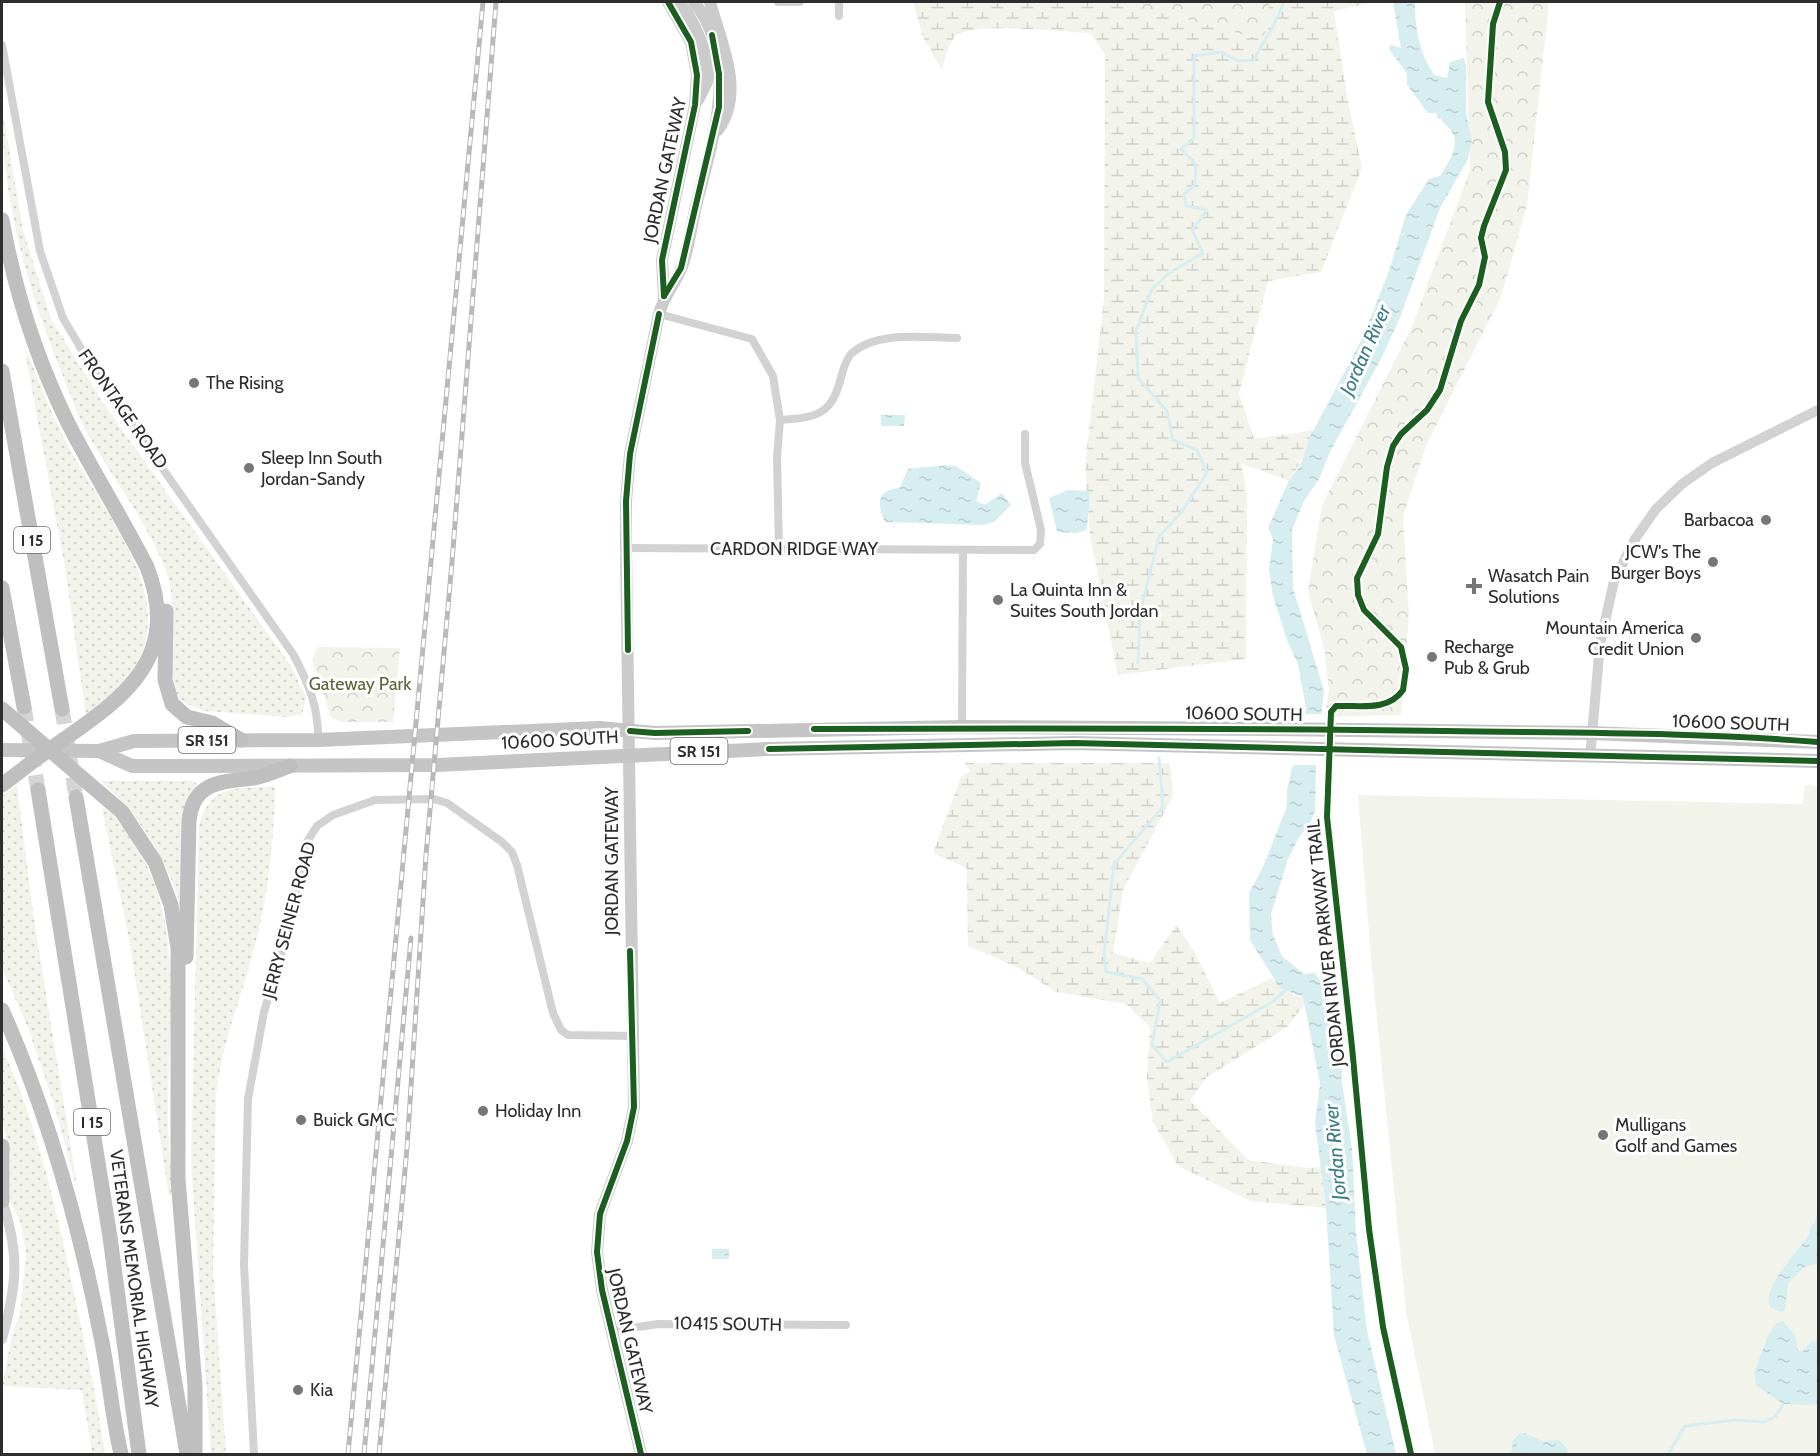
<svg xmlns="http://www.w3.org/2000/svg" width="1820" height="1456" font-family="Cabin,sans-serif">
	<style>
		.grass { fill: url(#grass-dots) }
		.wetland { fill: url(#wetland-marsh) }
		.park { fill: url(#park-crowns) }
		.pitch { fill: #f2f3eb }
		.water { fill: url(#water-ripples) }
		.pier { fill: #fff }
		.lines { fill: none; stroke-linecap: round; stroke-linejoin: round }
		.stream { stroke: #d7eef0; stroke-width: 3 }
		.motorway-tunnel { stroke: #d5d5d5; stroke-width: 15; stroke-dasharray: 15 8; stroke-linecap: butt }
		.minor { stroke: #d2d2d2; stroke-width: 8 }
		.tertiary { stroke: #d2d2d2; stroke-width: 10 }
		.secondary { stroke: #cbcbcb; stroke-width: 12 }
		.primary { stroke: #c5c5c5; stroke-width: 14 }
		.motorway { stroke: #bfbfbf; stroke-width: 15 }
		.rail-casing { stroke: #b9b9b9; stroke-width: 5 }
		.rail { stroke: #fff; stroke-width: 3; stroke-dasharray: 9; stroke-linecap: butt }
		.cycleway-casing { stroke: #fff; stroke-width: 10 }
		.cycleway { stroke: #1b5e20; stroke-width: 6 }
		.poi-dot { fill: #767676; stroke: #fff; stroke-width: 2 }
		.labels { text-anchor: middle; stroke-width: 6; stroke-linejoin: round; paint-order: stroke }
		.shield { fill: #fff; stroke: #6c6c6c; stroke-width: 1.5 }
		.shield-label { font-size: 16px; font-weight: bold; fill: #2d2d2d }
		.street-label { font-size: 18px; fill: #2d2d2d; stroke: #fff }
		.poi-label { font-size: 18px; fill: #2d2d2d; stroke: #fff; text-anchor: start }
		.park-label { font-size: 18px; fill: #5c673b; stroke: #fff }
		.water-label { font-size: 20px; font-style: italic; fill: #3a7f87; stroke: #fff }
	</style>
	<defs>
		<pattern id="grass-dots" width="8" height="8" patternUnits="userSpaceOnUse" patternTransform="scale(1.5)"><rect width="8" height="8" fill="#f2f3eb"/><path d="M2 2h.1M6 6h.1" fill="none" stroke="#d0d1ca" stroke-width="1.8" stroke-linecap="round"/></pattern>
		<pattern id="wetland-marsh" width="20" height="14" patternUnits="userSpaceOnUse" patternTransform="scale(1.5)"><rect width="20" height="14" fill="#f2f3eb"/><path d="M1 5h8M5 5V1M11 12h8M15 12V8" fill="none" stroke="#d0d1ca"/></pattern>
		<pattern id="park-crowns" width="20" height="18" patternUnits="userSpaceOnUse" patternTransform="scale(1.5)"><rect width="20" height="18" fill="#f2f3eb"/><path d="M2 6a3 3 0 1 1 6 0M12 15a3 3 0 1 1 6 0" fill="none" stroke="#d0d1ca"/></pattern>
		<pattern id="water-ripples" width="26" height="14" patternUnits="userSpaceOnUse" patternTransform="scale(1.5)"><rect width="26" height="14" fill="#d7eef0"/><path d="M2 4q2-2 4 0t4 0M15 11q2-2 4 0t4 0" fill="none" stroke="#b9ccce"/></pattern>
	</defs>
	<rect width="100%" height="100%" fill="#fff"/>
	<g class="grass">
		<path d="M 2,108 L 23,230 L 51,319 L 105,406 L 291,666 L 306,697 L 302,714 L 285,717 L 204,711 L 185,703 L 183,706 C 159,673 183,611 165,568 C 145,518 109,474 84,427 C 75,410 70,393 63,376 C 28,291 2,201 2,108 Z"/>
		<path d="M 29,356 C 42,391 57,427 76,460 C 128,549 203,636 86,715 L 65,568 L 26,357 Z"/>
		<path d="M 101,781 L 192,781 L 200,786 L 181,909 C 168,858 139,816 101,781 Z"/>
		<polygon points="17,785 33,913 78,1192 55,1107 28,1028 2,968 2,796"/>
		<path d="M 275,786 C 274,840 269,892 255,945 C 242,997 222,1041 216,1096 L 213,1268 L 226,1454 L 211,1454 L 191,1162 L 199,825 C 212,782 236,790 275,786 Z"/>
		<path d="M 102,808 C 114,812 123,827 130,837 C 188,919 167,1023 168,1117 C 168,1142 171,1168 173,1194 L 169,1196 L 129,938 Z"/>
		<path d="M 2,1048 C 37,1123 56,1207 73,1288 C 85,1344 97,1399 105,1454 L 92,1454 L 82,1390 L 2,1386 L 12,1335 L 20,1314 L 26,1253 L 20,1221 L 10,1201 L 10,1155 L 2,1120 Z"/>
	</g>
	<g class="wetland">
		<path d="M 913,2 L 1375,2 L 1334,11 L 1347,96 L 1362,168 L 1321,272 L 1268,281 L 1239,394 L 1254,439 L 1315,430 C 1306,447 1301,465 1289,480 L 1241,464 L 1247,495 L 1246,659 L 1118,675 L 1090,535 L 1085,466 L 1104,298 L 1105,54 L 1090,33 C 1064,32 973,21 956,36 C 948,43 945,60 942,70 L 923,37 Z"/>
		<polygon points="965,763 1170,763 1173,796 1123,890 1113,953 1150,963 1176,925 1195,953 1220,1003 1272,978 1294,996 1303,997 1305,1004 1287,1027 1207,1077 1190,1100 1248,1160 1308,1168 1321,1167 1326,1208 1251,1201 1178,1166 1153,1122 1147,1078 1150,1027 1126,1004 1056,992 1019,968 968,946 967,868 933,853 961,777 970,771"/>
	</g>
	<g class="park">
		<polygon points="1120,2 1267,2 1274,21 1260,39"/>
		<polygon points="1465,2 1549,2 1527,206 1501,297 1426,446 1403,517 1409,615 1401,715 1325,717 1329,690 1324,647 1308,592 1322,505 1412,326 1470,170"/>
		<polygon points="318,647 400,648 393,722 341,722 331,717 312,660"/>
	</g>
	<polygon class="pitch" points="1805,785 1818,786 1818,1454 1435,1454 1406,1311 1371,959 1358,795 1803,804"/>
	<g class="water">
		<path d="M 1393,2 L 1415,2 C 1415,28 1419,53 1434,75 L 1447,78 L 1450,62 L 1464,58 L 1466,66 L 1466,113 L 1472,140 L 1468,159 L 1440,208 L 1401,315 L 1382,357 L 1330,452 L 1319,479 L 1304,501 L 1292,530 L 1293,588 L 1324,691 L 1316,764 L 1315,811 L 1310,824 L 1299,837 L 1288,859 L 1271,914 L 1273,935 L 1282,956 L 1304,974 L 1315,973 L 1328,992 L 1341,1038 L 1342,1082 L 1352,1148 L 1356,1233 L 1367,1330 L 1396,1454 L 1367,1454 L 1334,1336 L 1326,1208 L 1315,1123 L 1320,1084 L 1303,997 L 1280,988 L 1250,940 L 1249,893 L 1263,867 L 1287,806 L 1287,790 L 1306,708 L 1298,664 L 1288,643 L 1273,596 L 1269,570 L 1273,539 L 1268,528 L 1289,480 L 1300,466 L 1310,437 L 1363,337 L 1390,268 L 1406,215 L 1429,179 L 1440,176 C 1448,163 1462,144 1450,129 C 1446,125 1443,124 1441,118 L 1438,119 L 1436,113 L 1428,113 L 1407,85 L 1407,74 L 1389,49 L 1390,45 L 1401,48 Z"/>
		<polygon points="881,415 905,415 904,426 881,426"/>
		<path d="M 945,465 L 956,466 L 981,483 L 976,501 L 981,504 L 986,504 L 1002,493 L 1011,505 L 994,522 L 984,525 L 885,522 C 881,514 875,497 887,491 C 890,489 896,489 900,487 L 908,469 Z"/>
		<polygon points="1068,490 1090,491 1087,530 1077,533 1057,532 1049,498"/>
		<path d="M 1812,1224 L 1818,1225 L 1818,1264 L 1806,1266 L 1788,1283 L 1785,1310 L 1781,1312 L 1771,1308 C 1759,1292 1796,1252 1807,1238 C 1810,1233 1810,1229 1812,1224 Z"/>
		<rect x="712" y="1249" width="17" height="10"/>
		<polygon points="1783,1321 1795,1335 1798,1351 1803,1351 1810,1342 1818,1341 1818,1405 1783,1404 1756,1385 1754,1373 1767,1338 1776,1323"/>
		<polygon points="1524,1433 1543,1441 1559,1440 1567,1448 1568,1454 1511,1454 1513,1440 1519,1434"/>
	</g>
	<polygon class="pier" points="1301,714 1324,714 1319,765 1291,765"/>
	<g class="lines">
		<g class="stream">
			<path d="M 1138,663 L 1140,613 L 1159,537 L 1182,511 L 1207,473 L 1197,450 L 1173,440 L 1167,411 L 1138,378 L 1136,331 L 1152,289 L 1168,274 L 1203,253 L 1192,230 L 1207,210 L 1186,206 L 1184,194 L 1195,185 L 1196,165 L 1181,149 L 1194,138 L 1194,56 L 1221,52 L 1238,61 L 1254,60 C 1262,43 1281,17 1283,2"/>
			<polyline points="1159,758 1163,807 1114,864 1104,954 1106,972 1142,979 1160,1000 1152,1045 1167,1062 1272,1002 1287,989"/>
			<polyline points="1816,1224 1818,1216"/>
			<polyline points="1668,1454 1685,1426 1736,1420 1765,1422 1776,1416 1783,1404"/>
		</g>
		<g class="motorway-tunnel">
			<polyline points="24,707 38,790"/>
			<polyline points="62,709 76,797"/>
		</g>
		<g class="minor">
			<polyline points="778,2 800,2"/>
			<polyline points="839,16 839,2"/>
			<path d="M 2,45 L 40,251 L 63,318 L 96,374 L 293,654 C 308,682 319,708 318,740"/>
			<polyline points="659,314 752,339 773,376 780,420 777,457 779,550"/>
			<path d="M 780,420 C 819,417 832,415 842,374 C 844,367 847,357 852,353 C 879,330 925,338 957,338"/>
			<polyline points="626,548 1034,550 1040,544 1041,530 1025,463 1025,434"/>
			<polyline points="962,727 963,550"/>
			<polyline points="611,1331 658,1324 846,1325"/>
			<polyline points="254,1454 244,1265 248,1099 264,1012 290,924 305,845 317,826 333,815 375,800 434,799 447,803 502,842 512,852 517,865 553,1013 561,1030 568,1035 633,1036"/>
		</g>
		<g class="tertiary">
			<polyline points="1590,757 1600,644 1614,581 1635,539 1656,509 1682,484 1712,463 1818,410"/>
			<path d="M 2,1200 C 20,1254 17,1286 2,1339"/>
		</g>
		<g class="secondary">
			<path d="M 679,2 C 694,20 709,53 708,78 C 707,85 701,93 698,100"/>
			<path d="M 710,2 C 720,41 746,91 718,130"/>
			<polyline points="664,296 662,260 695,105 697,75 691,42 668,2"/>
			<path d="M 641,1454 L 602,1290 L 597,1252 L 600,1214 L 627,1141 L 634,1107 L 626,548 L 626,501 L 630,454 L 659,314 C 664,296 674,285 681,269 C 689,250 691,226 696,206 C 712,141 741,61 694,2"/>
		</g>
		<g class="primary">
			<polyline points="2,750 99,751 134,741 318,740 599,728 655,733 962,727 1272,729 1591,733 1818,742"/>
			<polyline points="99,751 132,766 197,766 437,765 769,749 1074,743 1818,761"/>
		</g>
		<g class="motorway">
			<path d="M 2,220 C 15,292 36,358 68,423 C 93,472 122,518 147,567 C 184,663 117,702 50,749 C 33,761 18,773 2,785"/>
			<polyline points="2,371 62,709"/>
			<polyline points="2,588 24,707"/>
			<polyline points="166,611 165,680 172,704 187,717 212,723 241,740"/>
			<polyline points="2,709 122,812 155,862 171,905 178,948 178,1179 195,1386 195,1454"/>
			<polyline points="38,790 110,1237 139,1454"/>
			<polyline points="76,797 187,1454"/>
			<path d="M 186,957 L 189,821 C 193,781 222,782 253,778 C 265,776 278,770 290,766"/>
			<path d="M 2,1010 C 49,1115 79,1224 101,1337 C 109,1376 112,1416 121,1454"/>
			<polyline points="2,1146 2,1201"/>
		</g>
		<defs>
			<g id="rail">
				<polyline points="348,1454 483,2"/>
				<polyline points="364,1454 411,938"/>
				<polyline points="379,1454 407,1148 426,855 452,562 496,2"/>
			</g>
		</defs>
		<use href="#rail" class="rail-casing"/>
		<use href="#rail" class="rail"/>
		<defs>
			<g id="cycleway">
				<polyline points="664,296 662,260 695,105 697,75 691,42 668,2"/>
				<polyline points="664,296 681,268 719,107 719,74 712,35"/>
				<polyline points="628,650 626,501 630,454 659,314"/>
				<path d="M 814,729 C 1024,728 1235,728 1445,731 C 1569,733 1695,732 1818,742"/>
				<polyline points="630,731 655,733 748,731"/>
				<polyline points="769,749 1074,743 1818,761"/>
				<polyline points="630,951 634,1107 627,1141 600,1214 597,1252 602,1290 641,1454"/>
				<path d="M 1411,1454 L 1383,1327 L 1369,1229 L 1352,1047 L 1327,817 L 1331,712 L 1336,706 C 1359,705 1388,712 1403,690 L 1406,669 L 1401,647 L 1364,610 L 1358,595 L 1357,578 L 1378,534 L 1387,467 L 1393,446 L 1401,434 L 1427,410 L 1440,390 L 1461,321 L 1479,285 L 1485,257 L 1481,238 L 1484,226 L 1506,170 L 1505,152 L 1488,102 L 1493,24 L 1500,2"/>
			</g>
		</defs>
		<use href="#cycleway" class="cycleway-casing"/>
		<use href="#cycleway" class="cycleway"/>
	</g>
	<g class="poi-dot">
		<circle cx="194" cy="383" r="6"/>
		<circle cx="249" cy="468" r="6"/>
		<circle cx="1766" cy="520" r="6"/>
		<circle cx="1713" cy="562" r="6"/>
		<path d="M1471 577h6v6h6v6h-6v6h-6v-6h-6v-6h6z"/>
		<circle cx="998" cy="600" r="6"/>
		<circle cx="1696" cy="638" r="6"/>
		<circle cx="1432" cy="657" r="6"/>
		<circle cx="483" cy="1111" r="6"/>
		<circle cx="301" cy="1120" r="6"/>
		<circle cx="1603" cy="1135" r="6"/>
		<circle cx="298" cy="1390" r="6"/>
	</g>
	<g class="labels">
		<g class="shield">
			<rect x="14" y="527" width="36" height="26" rx="4.5"/>
			<rect x="178.5" y="727" width="57" height="26" rx="4.5"/>
			<rect x="670.5" y="738" width="57" height="26" rx="4.5"/>
			<rect x="74" y="1109" width="36" height="26" rx="4.5"/>
		</g>
		<g class="shield-label">
			<text x="32" y="546">I 15</text>
			<text x="207" y="746">SR 151</text>
			<text x="699" y="757">SR 151</text>
			<text x="92" y="1128">I 15</text>
		</g>
		<g class="street-label">
			<text transform="translate(665 170) rotate(-78)" y="6">JORDAN GATEWAY</text>
			<text transform="translate(123 409) rotate(55)" y="6">FRONTAGE ROAD</text>
			<text x="794" y="555">CARDON RIDGE WAY</text>
			<text transform="translate(1244 714) rotate(1)" y="6">10600 SOUTH</text>
			<text transform="translate(1731 723) rotate(2)" y="6">10600 SOUTH</text>
			<text transform="translate(560 740) rotate(-3)" y="6">10600 SOUTH</text>
			<text transform="translate(612 861) rotate(-90)" y="6">JORDAN GATEWAY</text>
			<text transform="translate(289 920) rotate(-75)" y="6">JERRY SEINER ROAD</text>
			<text transform="translate(1326 943) rotate(-96)" y="6">JORDAN RIVER PARKWAY TRAIL</text>
			<text transform="translate(134 1279) rotate(82)" y="6">VETERANS MEMORIAL HIGHWAY</text>
			<text transform="translate(728 1324) rotate(1)" y="6">10415 SOUTH</text>
			<text transform="translate(630 1341) rotate(77)" y="6">JORDAN GATEWAY</text>
		</g>
		<g class="poi-label">
			<text x="206" y="389">The Rising</text>
			<text x="261" y="464">Sleep Inn South<tspan x="261" dy="21">Jordan-Sandy</tspan></text>
			<text x="1754" y="526" text-anchor="end">Barbacoa</text>
			<text x="1701" y="558" text-anchor="end">JCW's The<tspan x="1701" dy="21">Burger Boys</tspan></text>
			<text x="1488" y="582">Wasatch Pain<tspan x="1488" dy="21">Solutions</tspan></text>
			<text x="1010" y="596">La Quinta Inn &amp;<tspan x="1010" dy="21">Suites South Jordan</tspan></text>
			<text x="1684" y="634" text-anchor="end">Mountain America<tspan x="1684" dy="21">Credit Union</tspan></text>
			<text x="1444" y="653">Recharge<tspan x="1444" dy="21">Pub &amp; Grub</tspan></text>
			<text x="495" y="1117">Holiday Inn</text>
			<text x="313" y="1126">Buick GMC</text>
			<text x="1615" y="1131">Mulligans<tspan x="1615" dy="21">Golf and Games</tspan></text>
			<text x="310" y="1396">Kia</text>
		</g>
		<g class="park-label">
			<text x="360" y="690">Gateway Park</text>
		</g>
		<g class="water-label">
			<text transform="translate(1365 350) rotate(-66)" y="7">Jordan River</text>
			<text transform="translate(1335 1152) rotate(-95)" y="7">Jordan River</text>
		</g>
	</g>
	<rect width="1820" height="1456" fill="none" stroke="#2d2d2d" stroke-width="6"/>
</svg>
